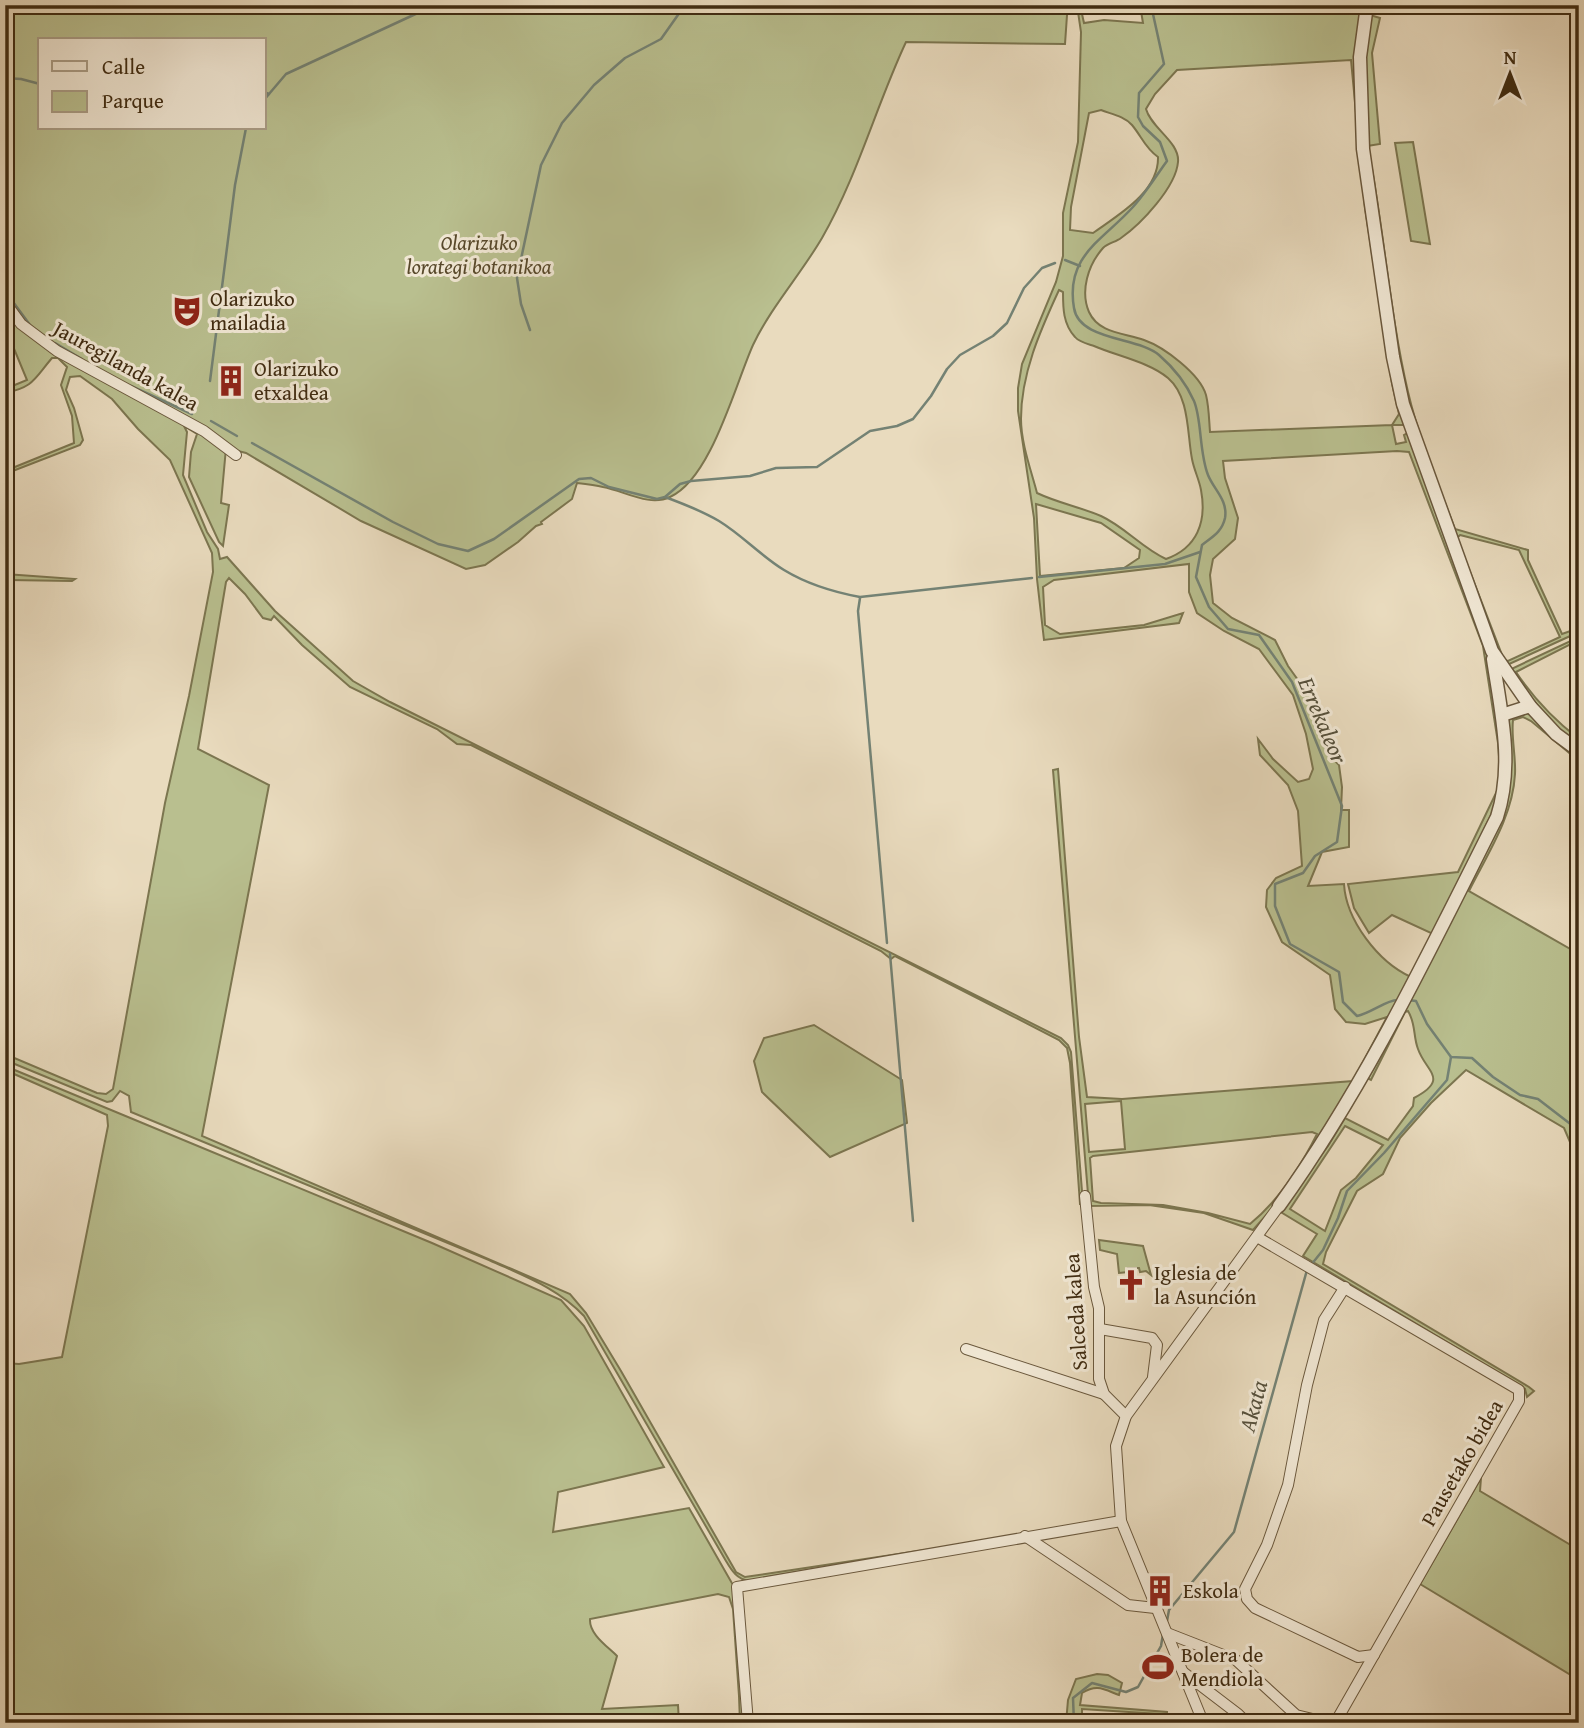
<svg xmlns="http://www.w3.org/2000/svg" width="1584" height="1728" font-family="'Gentium Book Plus',serif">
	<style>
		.green { fill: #b9bf8f; stroke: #7c7650; stroke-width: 2; fill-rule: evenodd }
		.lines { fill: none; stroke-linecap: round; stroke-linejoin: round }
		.stream { stroke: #748274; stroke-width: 2.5 }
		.minor-casing { stroke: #6a583d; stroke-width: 12 }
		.tertiary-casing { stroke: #6a583d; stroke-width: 15 }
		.minor { stroke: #f1e8d5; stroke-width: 10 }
		.tertiary { stroke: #f1e8d5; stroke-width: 12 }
		.labels { text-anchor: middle; stroke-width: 6; stroke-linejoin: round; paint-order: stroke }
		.park-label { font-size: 21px; font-style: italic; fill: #58492b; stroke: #f1e8d5 }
		.poi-label { font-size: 21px; fill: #402c12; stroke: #f1e8d5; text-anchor: start }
		.street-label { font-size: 21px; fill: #402c12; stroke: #f1e8d5 }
		.water-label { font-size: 23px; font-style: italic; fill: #56503b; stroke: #f1e8d5 }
	</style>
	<rect width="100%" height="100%" fill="#e9dbbe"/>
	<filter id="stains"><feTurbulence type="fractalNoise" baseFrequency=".00286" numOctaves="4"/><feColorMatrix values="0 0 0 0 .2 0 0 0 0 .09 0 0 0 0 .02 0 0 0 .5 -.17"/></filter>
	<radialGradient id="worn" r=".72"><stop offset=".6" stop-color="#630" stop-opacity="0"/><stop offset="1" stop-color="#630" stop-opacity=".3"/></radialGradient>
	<g class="green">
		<path d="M 5,5 L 1064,5 L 1067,15 L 1065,44 L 906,42 C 876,106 858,175 822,238 C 801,274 771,307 753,345 C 735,385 711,479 670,497 C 649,507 625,491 603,487 C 595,485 586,484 577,483 L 572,499 L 541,522 L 542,524 L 536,526 L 518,542 L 485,565 L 466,569 L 361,521 L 246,453 L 226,448 L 221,503 L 229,505 L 223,546 L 219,542 L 189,477 L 191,452 L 197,434 L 184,426 L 187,432 L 183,475 L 207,532 L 218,549 L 220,559 L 227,557 L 275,611 L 353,681 L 390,702 L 1061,1038 L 1068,1045 L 1071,1052 L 1083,1204 L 1080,1204 L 1070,1063 L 1067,1048 L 1059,1040 L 895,956 L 891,959 L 881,951 L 471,745 L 457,744 L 437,729 L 350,687 L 302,645 L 274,616 L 271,620 L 263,618 L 245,594 L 229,578 L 226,582 L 198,749 L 269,785 L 202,1136 L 570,1294 L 586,1313 L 621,1371 L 736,1572 L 745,1577 L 978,1542 L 749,1581 C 737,1579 732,1571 726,1561 L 584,1316 C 558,1288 524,1276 489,1260 L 131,1112 L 129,1096 L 120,1091 L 112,1101 L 107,1102 L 5,1060 L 5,1054 L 97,1093 L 106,1094 L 113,1089 L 165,803 L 189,696 L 213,572 L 212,553 L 170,460 L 138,429 L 112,399 L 80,376 L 70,377 L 66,390 L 74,408 L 83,440 L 80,445 L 5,474 L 5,471 L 74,443 L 72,416 L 61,385 L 67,367 L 58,358 L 52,358 C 34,379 34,387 5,393 L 5,389 L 27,380 L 5,327 ZM 40,40 L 264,40 L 264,128 L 40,128 Z"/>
		<path d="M 1077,5 L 1080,5 L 1084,23 L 1104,20 L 1143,23 L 1140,5 L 1364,5 L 1357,70 L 1405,425 L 1392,425 L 1396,444 L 1406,442 L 1404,435 L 1408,433 L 1488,651 L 1503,764 L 1495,807 L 1433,934 L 1392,915 L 1369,933 L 1354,908 L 1348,884 L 1458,872 L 1497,791 L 1500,770 L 1498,743 L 1483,646 L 1409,452 L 1397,451 L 1223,461 L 1225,478 L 1238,518 L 1235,539 L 1213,559 L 1210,575 L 1213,603 L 1232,618 L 1275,640 L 1288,666 L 1326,719 L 1330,756 L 1339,765 L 1342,787 L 1341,810 L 1349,810 L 1349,847 L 1322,852 L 1308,886 L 1344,884 C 1346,920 1378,962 1411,977 L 1354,1088 L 1276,1204 L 1253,1230 L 1204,1213 L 1149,1205 L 1089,1206 L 1053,770 L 1058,769 L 1079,1037 L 1087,1097 L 1122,1099 L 1353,1081 L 1387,1017 L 1365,1024 L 1346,1022 L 1335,1009 L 1330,975 L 1282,942 L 1266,907 L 1267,890 L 1276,878 L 1302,866 L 1298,811 L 1288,785 L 1260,755 L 1258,739 L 1273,759 L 1298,782 L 1309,779 L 1313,769 L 1306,734 L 1293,695 L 1259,649 L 1224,631 L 1197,613 L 1189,592 L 1189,564 L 1054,580 L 1043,587 L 1045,625 L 1060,634 L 1144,625 L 1183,613 L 1179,623 L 1044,640 L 1037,579 L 1034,518 L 1018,411 L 1018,388 L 1022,364 L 1056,282 L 1063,256 L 1063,213 L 1078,142 L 1081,32 ZM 1351,60 L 1365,208 L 1392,383 L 1399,414 L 1392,425 L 1210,432 C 1209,420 1209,407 1206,395 C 1200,374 1164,347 1144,340 C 1125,333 1099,334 1089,312 C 1080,291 1088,265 1103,248 C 1108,243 1116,242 1121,238 C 1141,224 1176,187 1178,162 C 1180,142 1151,128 1146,109 L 1155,94 L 1177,70 ZM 1101,110 C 1111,114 1124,116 1132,125 C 1142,137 1145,148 1158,157 C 1159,192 1118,215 1093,233 L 1070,230 L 1071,207 L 1089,113 ZM 1059,290 L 1063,292 C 1063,308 1063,324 1075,337 C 1079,342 1088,344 1094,346 C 1117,356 1149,362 1168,378 C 1190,397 1187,434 1192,459 C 1194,470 1199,479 1201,490 C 1207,522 1197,548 1166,559 C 1142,548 1125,527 1101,516 C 1080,507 1058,503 1037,493 C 1031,470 1021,443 1021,419 C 1021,374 1040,331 1059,290 ZM 1036,504 L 1101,523 L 1140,550 L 1139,558 L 1124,568 L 1040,576 ZM 1121,1101 L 1125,1149 L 1089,1152 L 1085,1104 ZM 1312,1132 L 1317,1134 C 1301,1166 1278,1201 1250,1224 L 1208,1213 L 1163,1205 L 1101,1203 L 1093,1201 L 1090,1158 L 1093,1156 Z"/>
		<polygon points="1370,15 1380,18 1372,53 1380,144 1367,146 1363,74"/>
		<polygon points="1413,142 1430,244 1411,241 1395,143"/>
		<path d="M 1369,169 L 1372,169 C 1385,243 1391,319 1408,392 C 1419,439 1438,484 1455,529 L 1528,550 L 1528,560 L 1562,634 L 1579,628 L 1579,632 L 1507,665 L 1498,655 L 1406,399 ZM 1460,535 L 1519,550 L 1560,637 L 1508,661 L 1504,660 L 1457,538 Z"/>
		<polygon points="5,574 75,579 72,581 8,580 5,580"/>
		<path d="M 1579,637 L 1579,640 L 1516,672 C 1534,699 1553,719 1579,739 L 1579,747 L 1565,737 L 1507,671 Z"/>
		<path d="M 1530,711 L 1579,756 L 1579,761 L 1531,721 L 1523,717 L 1513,720 C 1511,738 1516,756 1515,774 C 1513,816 1487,855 1469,891 L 1579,954 L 1579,1163 L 1564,1128 L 1466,1070 L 1431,1103 L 1400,1138 L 1383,1174 L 1357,1191 L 1326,1252 L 1323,1264 L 1529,1387 L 1534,1391 L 1527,1397 L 1525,1389 L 1303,1256 L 1317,1234 L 1279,1211 L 1328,1146 L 1345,1118 L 1388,1140 L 1413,1106 L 1414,1098 C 1450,1079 1426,1072 1418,1049 C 1413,1036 1416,1024 1408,1011 L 1405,1012 L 1371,1080 L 1367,1078 L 1497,824 L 1505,719 ZM 1345,1126 L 1383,1145 L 1356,1178 L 1341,1190 L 1325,1231 L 1290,1209 Z"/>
		<polygon points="814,1025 902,1080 907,1123 830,1157 762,1092 754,1061 764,1038"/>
		<path d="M 5,1066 L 432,1243 L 561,1300 L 584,1326 L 664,1467 L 558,1492 L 553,1532 L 689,1508 L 733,1585 L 744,1723 L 740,1723 L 739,1696 L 733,1609 L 729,1597 L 718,1594 L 590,1619 C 589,1634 607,1646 617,1656 L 602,1709 L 678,1705 L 679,1723 L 5,1723 L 5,1363 L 19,1364 L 62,1357 L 108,1126 L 107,1115 L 5,1070 Z"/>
		<polygon points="1099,1240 1143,1246 1151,1275 1146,1271 1140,1272 1139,1268 1128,1268 1128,1272 1119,1273 1117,1254 1100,1250"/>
		<polygon points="1481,1478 1480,1491 1579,1550 1579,1680 1420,1584"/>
		<path d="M 1097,1674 L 1108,1675 L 1122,1683 L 1119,1695 C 1103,1689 1097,1684 1082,1693 L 1080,1705 L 1167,1712 L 1167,1717 L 1160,1714 L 1082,1709 L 1082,1723 L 1066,1723 L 1068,1700 L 1076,1679 Z"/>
	</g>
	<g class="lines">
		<g class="stream">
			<path d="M 1151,5 L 1164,64 L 1139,93 L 1138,117 L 1143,126 L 1160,142 L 1167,161 C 1156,176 1145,194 1132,208 C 1103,240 1065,256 1074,308 C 1079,341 1139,337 1159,355 C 1174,368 1186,383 1194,401 C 1202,420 1199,452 1208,475 C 1214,490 1228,500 1225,518 C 1222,532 1212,537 1202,545 L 1196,577 L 1209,607 L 1228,629 L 1259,635 L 1292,682 L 1342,806 L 1337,842 L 1315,856 L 1303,873 L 1275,884 L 1275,906 L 1290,944 L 1339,972 L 1343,1002 L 1357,1016 C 1371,1013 1388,999 1398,1000"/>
			<polyline points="5,78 21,79 40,84"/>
			<polyline points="264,92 269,94 264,100"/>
			<polyline points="269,94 286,74 435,5"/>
			<polyline points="1065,260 1080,266"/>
			<polyline points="5,291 30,325"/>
			<polyline points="530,330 521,304 517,278 541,165 562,123 594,85 625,58 661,39 685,5"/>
			<polyline points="55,343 82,359"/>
			<polyline points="210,381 235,185 246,128"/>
			<polyline points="131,386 192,414"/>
			<polyline points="211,421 237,436"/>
			<polyline points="252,443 393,522 438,544 468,551 494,539 579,479 591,478 609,487 657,499 665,497 680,484 691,481 750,476 776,468 817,467 870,431 897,426 913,419 931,396 947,369 960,355 993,336 1007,323 1024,288 1042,268 1055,263"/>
			<path d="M 665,497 C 684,504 702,511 719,521 C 742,535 761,556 784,570 C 807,584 833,592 860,597 L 1032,578"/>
			<polyline points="1039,577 1165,564 1200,552"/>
			<polyline points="860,598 858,611 887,943"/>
			<polyline points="890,954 913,1221"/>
			<polyline points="1408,1000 1416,1001 1427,1024 1451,1057 1472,1058 1493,1077 1520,1095 1538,1099 1573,1126 1579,1138"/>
			<polyline points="1311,1265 1323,1250 1338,1218 1347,1191 1384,1153 1447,1080 1451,1057"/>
			<polyline points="1167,1621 1169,1610 1234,1532 1307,1270"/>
			<polyline points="1074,1723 1073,1698 1092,1683 1126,1692 1138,1687 1161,1646 1163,1634"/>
		</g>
		<defs>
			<g id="minor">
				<polyline points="5,302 21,324 57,351 204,431 236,455"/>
				<polyline points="1085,1196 1094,1287 1099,1308 1099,1379 1104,1394 1126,1416"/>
				<polyline points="1257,1237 1519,1390 1519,1401 1335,1723"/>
				<polyline points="1345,1287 1324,1320 1307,1385 1288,1485 1267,1545 1245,1589 1247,1599 1255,1608 1358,1657 1374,1655"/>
				<polyline points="1100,1329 1152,1338 1157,1345 1153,1377"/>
				<polyline points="966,1349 1104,1394"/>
				<polyline points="1025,1536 1128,1605 1155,1608"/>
				<polyline points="1167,1633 1236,1660 1296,1715 1329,1723"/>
				<polyline points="1183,1672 1238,1714 1243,1719 1243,1723"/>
				<polyline points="748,1723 737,1587 1121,1521"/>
				<polyline points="1205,1723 1201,1717 1121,1521 1116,1446 1126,1416 1279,1206"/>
			</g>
			<g id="tertiary">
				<polyline points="1367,5 1360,57 1363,149 1393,357 1403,404 1492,651 1530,706 1556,734 1579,751"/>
				<polyline points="1502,715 1530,706"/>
				<path d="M 1279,1206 C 1366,1085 1430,950 1497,817 C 1514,764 1501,712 1493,659"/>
			</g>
		</defs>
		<use href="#minor" class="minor-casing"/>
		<use href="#tertiary" class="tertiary-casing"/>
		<use href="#minor" class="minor"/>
		<use href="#tertiary" class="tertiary"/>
	</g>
	<defs>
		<symbol id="theatre-bare" viewBox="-9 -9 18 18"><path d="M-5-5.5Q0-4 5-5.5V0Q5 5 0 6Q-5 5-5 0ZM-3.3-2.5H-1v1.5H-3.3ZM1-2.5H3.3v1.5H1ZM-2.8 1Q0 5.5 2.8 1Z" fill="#8f2418" stroke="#f1e8d5" stroke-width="2.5" paint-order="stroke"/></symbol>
		<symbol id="building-bare" viewBox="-9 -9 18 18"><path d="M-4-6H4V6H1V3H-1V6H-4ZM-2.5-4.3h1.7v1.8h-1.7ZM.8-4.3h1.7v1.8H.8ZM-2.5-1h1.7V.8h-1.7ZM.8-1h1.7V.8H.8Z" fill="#8f2418" stroke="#f1e8d5" stroke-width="2.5" paint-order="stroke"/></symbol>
		<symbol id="church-bare" viewBox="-9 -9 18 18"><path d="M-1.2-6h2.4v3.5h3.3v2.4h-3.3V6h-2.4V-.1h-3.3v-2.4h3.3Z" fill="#8f2418" stroke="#f1e8d5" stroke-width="2.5" paint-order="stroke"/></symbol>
		<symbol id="stadium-bare" viewBox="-9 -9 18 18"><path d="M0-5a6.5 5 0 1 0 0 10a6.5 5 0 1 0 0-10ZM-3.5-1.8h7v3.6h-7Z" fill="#8f2418" stroke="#f1e8d5" stroke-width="2.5" paint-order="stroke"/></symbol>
	</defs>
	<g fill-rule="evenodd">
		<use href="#theatre-bare" x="165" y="289" width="44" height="44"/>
		<use href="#building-bare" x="209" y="359" width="44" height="44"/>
		<use href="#church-bare" x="1109" y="1263" width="44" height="44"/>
		<use href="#building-bare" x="1138" y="1569" width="44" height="44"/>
		<use href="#stadium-bare" x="1136" y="1645" width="44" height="44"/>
	</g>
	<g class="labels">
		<g class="park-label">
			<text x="479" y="250">Olarizuko<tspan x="479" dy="24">lorategi botanikoa</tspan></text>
		</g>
		<g class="poi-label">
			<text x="210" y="306">Olarizuko<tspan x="210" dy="24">mailadia</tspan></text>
			<text x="254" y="376">Olarizuko<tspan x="254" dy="24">etxaldea</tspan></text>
			<text x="1154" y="1280">Iglesia de<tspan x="1154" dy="24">la Asunción</tspan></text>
			<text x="1183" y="1598">Eskola</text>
			<text x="1181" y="1662">Bolera de<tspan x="1181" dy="24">Mendiola</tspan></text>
		</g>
		<g class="street-label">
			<text transform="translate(126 366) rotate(29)" y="7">Jauregilanda kalea</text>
			<text transform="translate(1076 1312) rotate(-94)" y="7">Salceda kalea</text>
			<text transform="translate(1462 1463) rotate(-60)" y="7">Pausetako bidea</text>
		</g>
		<g class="water-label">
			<text transform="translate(1323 720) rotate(67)" y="8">Errekaleor</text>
			<text transform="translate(1253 1406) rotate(-75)" y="8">Akata</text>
		</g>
	</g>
	<rect width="1584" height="1728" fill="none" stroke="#e9dbbe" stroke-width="28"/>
	<rect x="7" y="7" width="1570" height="1714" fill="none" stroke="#402c12" stroke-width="3.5"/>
	<rect x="14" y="14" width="1556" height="1700" fill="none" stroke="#402c12" stroke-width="2"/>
	<rect x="38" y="38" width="228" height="91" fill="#f1e8d5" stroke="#aa9d87" stroke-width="2"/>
	<rect x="52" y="61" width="35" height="10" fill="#f1e8d5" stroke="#aa9d87" stroke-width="2"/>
	<text x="102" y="74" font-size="21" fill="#402c12">Calle</text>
	<rect x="52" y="91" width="35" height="21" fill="#b9bf8f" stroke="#aa9d87" stroke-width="2"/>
	<text x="102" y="108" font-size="21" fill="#402c12">Parque</text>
	<g transform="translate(1510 74)" stroke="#f1e8d5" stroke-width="5" paint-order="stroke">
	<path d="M0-5L12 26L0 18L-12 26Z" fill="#402c12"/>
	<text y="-10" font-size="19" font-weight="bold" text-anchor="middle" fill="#402c12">N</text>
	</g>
	<rect width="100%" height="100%" filter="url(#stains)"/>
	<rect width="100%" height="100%" fill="url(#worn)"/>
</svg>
